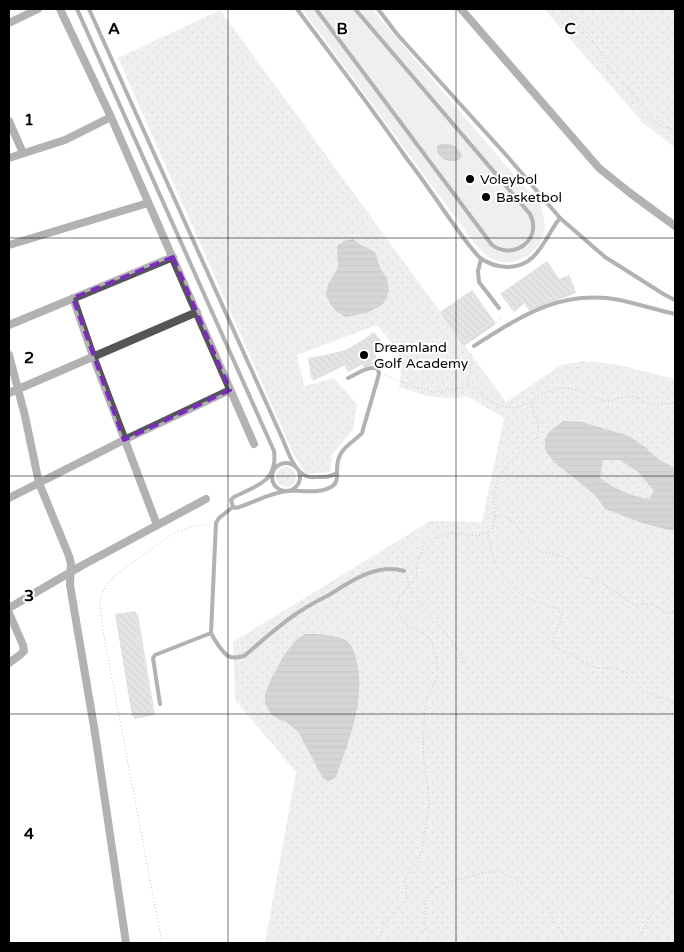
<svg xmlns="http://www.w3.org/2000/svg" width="684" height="952" viewBox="0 0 684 952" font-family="'Varela Round',sans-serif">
<defs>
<pattern id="grass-dots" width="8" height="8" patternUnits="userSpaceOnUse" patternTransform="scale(1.25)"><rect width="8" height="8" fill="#dcdcdc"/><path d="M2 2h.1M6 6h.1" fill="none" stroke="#bbb" stroke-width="1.8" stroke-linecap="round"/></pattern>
<pattern id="water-rules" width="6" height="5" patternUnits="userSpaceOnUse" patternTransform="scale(1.25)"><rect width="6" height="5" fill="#a3a3a3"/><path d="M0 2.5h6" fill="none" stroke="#8b8b8b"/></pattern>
<pattern id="building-back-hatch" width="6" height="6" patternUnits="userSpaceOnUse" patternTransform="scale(1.25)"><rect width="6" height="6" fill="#c4c4c4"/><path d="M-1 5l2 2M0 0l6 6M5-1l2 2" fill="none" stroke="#a7a7a7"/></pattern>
<filter id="shadow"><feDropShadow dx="2" dy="3" stdDeviation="0" flood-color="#0004"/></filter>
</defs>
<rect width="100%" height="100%" fill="#fff"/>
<path fill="url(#grass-dots)" d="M544 9H675V148L643 123Z
M220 10 506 402 561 365 583 361 615 364 675 379V943H265L296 772 235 700 233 642 430 521 482 522 504 418 468 397 450 398 427 396 399 387 401 375 398 351 377 325 297 355 304 386 334 378 357 404 353 430 332 454 330 472 306 474 294 455 118 58Z
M276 477a10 10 0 1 1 20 0a10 10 0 1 1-20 0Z"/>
<path fill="#dcdcdc" d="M302 9H372L540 205C543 214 546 222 544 232 539 254 514 269 493 259 486 256 480 249 475 244Z"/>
<path fill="url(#water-rules)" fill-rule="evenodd" d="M440 144C450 143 460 146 462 157 453 165 441 161 437 151V147Z
M353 239C361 247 366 246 375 252L381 270 387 278 389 290 386 299 382 305 367 313 345 317 336 311 330 304 326 295 328 284 338 268 337 246 344 241Z
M563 421 582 422 629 436 645 447 658 459 675 468V530H669L642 523 605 509 595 495 554 462 545 450V439L550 431ZM603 460H620L638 472 654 491 649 499C632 496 614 489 600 478Z
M305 634C317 634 337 634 347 641 352 645 354 652 356 658 367 697 349 741 336 777L328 782 322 777 299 733 285 721 279 720 271 714 265 703V695L270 681 284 655 296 640Z"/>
<path fill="url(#building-back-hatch)" filter="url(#shadow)" d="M547 261 559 279 569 275 574 290 527 308 523 300 512 309 500 294Z
M472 290 494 321 462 343 440 312Z
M374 332 383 343 372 348 375 355 370 357 372 361 362 365 361 361 346 369 343 362 311 378 308 358 326 355 345 350 358 343Z
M136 611 153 712 132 716 115 614Z"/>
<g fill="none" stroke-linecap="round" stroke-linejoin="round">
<path stroke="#777" stroke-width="1" stroke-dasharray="1 2.5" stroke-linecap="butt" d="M565 9 590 36 610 68 634 95 653 119 660 125 675 130
M474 338 499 320 501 315
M385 375C398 380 416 388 430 391 437 392 464 390 467 384 471 376 472 361 471 352
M467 384C479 393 491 405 506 407 521 410 529 401 541 395 546 392 553 390 559 389 576 385 587 396 602 400 615 403 622 395 632 396 638 397 643 402 649 404 658 406 666 403 675 403
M495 516 503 515 515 523 526 540 533 546 542 552 566 557 574 565 581 576 601 582 634 605 653 604 667 613 675 612
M488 532 492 555 499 571 516 591 529 599 558 609 562 615 553 641 556 648 569 653 595 668 616 669 628 673 638 685 644 691 675 703
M407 578 412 594 450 638 471 671
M640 935 652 913 675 888
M162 943 103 631 100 600 105 587 113 577 173 533 194 526 208 524
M378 943 382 929 388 920 401 906 407 897 405 882 406 875 418 861 422 849 429 805V796L423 754 425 703 436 680 438 673 435 651 430 638 420 632 409 627 401 618 396 607 400 596 417 575 416 566 425 543C433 540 442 534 450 534 462 533 477 539 488 532 500 525 492 499 495 488 503 461 522 455 538 436V425L531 402
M414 943 425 928V898L435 888 448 882 497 870 517 880 546 907 569 943"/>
<path stroke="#555" stroke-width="4" d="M77 9 274 451C278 482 257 485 234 497L231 500 233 507 236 508C254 503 270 492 289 491 302 490 319 494 331 487 337 484 337 479 337 473 331 477 325 477 318 477 314 477 310 478 306 476 294 471 288 452 283 440L89 9
M297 9C334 59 372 108 407 159 421 177 434 196 447 215 457 229 467 244 479 257 486 263 498 267 507 267 538 267 544 238 560 218
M316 9 492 245C514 261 543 239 530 214L355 9
M378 9 397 34 507 156 560 218 605 257 665 295 675 300
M481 259 478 271 479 282 499 308
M474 346C521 316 561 289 620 300 638 304 657 310 675 314
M272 477a14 14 0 1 1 28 0a14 14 0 1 1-28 0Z
M337 473C337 469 337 465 338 461 340 448 354 442 362 433L379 374 378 369C369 365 357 374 348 378
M233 507 219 518 216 523 211 633C214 639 222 652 228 656 234 659 239 657 244 656 262 641 279 625 299 612 308 606 319 600 329 595 351 581 377 563 404 571
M160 704 153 658 155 655 211 633"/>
<path stroke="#555" stroke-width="8" d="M60 9 111 117 254 444
M461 9 599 168 630 193 675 226
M9 23 38 9
M9 121 23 153
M9 158 65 140 111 117
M9 245 148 203
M73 298 93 356 157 525
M9 325 173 257
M9 355 25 416 39 483 69 556 71 564 70 585 95 733 126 943
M9 393 197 312
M9 498 124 440 230 390
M9 608 81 566 206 499
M9 613 23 645 24 651 20 655 9 663"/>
</g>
<path d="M0 0H684V952H0ZM173 257 230 390 124 440 73 298Z" fill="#fff" fill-opacity=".55" fill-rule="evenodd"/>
<path fill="none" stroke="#7b2cbf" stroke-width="4" stroke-dasharray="10 6" stroke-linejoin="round" d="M173 257 230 390 124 440 73 298Z"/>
<path fill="none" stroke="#000" stroke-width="1" stroke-opacity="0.55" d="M228 9V943M456 9V943M9 238H675M9 476H675M9 714H675"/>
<g fill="#000" stroke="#fff" stroke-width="2">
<circle cx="470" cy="179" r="5"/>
<circle cx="486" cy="197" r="5"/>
<circle cx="364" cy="355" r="5"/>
</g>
<g text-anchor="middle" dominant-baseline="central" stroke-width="4" stroke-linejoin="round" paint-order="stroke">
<g font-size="14" fill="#000" stroke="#fff" text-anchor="start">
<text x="480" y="179">Voleybol</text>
<text x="496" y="197">Basketbol</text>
<text x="374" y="347">Dreamland<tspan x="374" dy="16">Golf Academy</tspan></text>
</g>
</g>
<g font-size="16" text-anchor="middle" font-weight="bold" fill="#000" stroke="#fff" stroke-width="4" stroke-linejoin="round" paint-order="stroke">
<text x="114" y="34">A</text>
<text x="342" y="34">B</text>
<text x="570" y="34">C</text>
<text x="29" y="125">1</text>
<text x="29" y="363">2</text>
<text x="29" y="601">3</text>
<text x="29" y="839">4</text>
</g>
<rect width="684" height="952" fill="none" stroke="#000000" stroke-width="20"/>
</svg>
